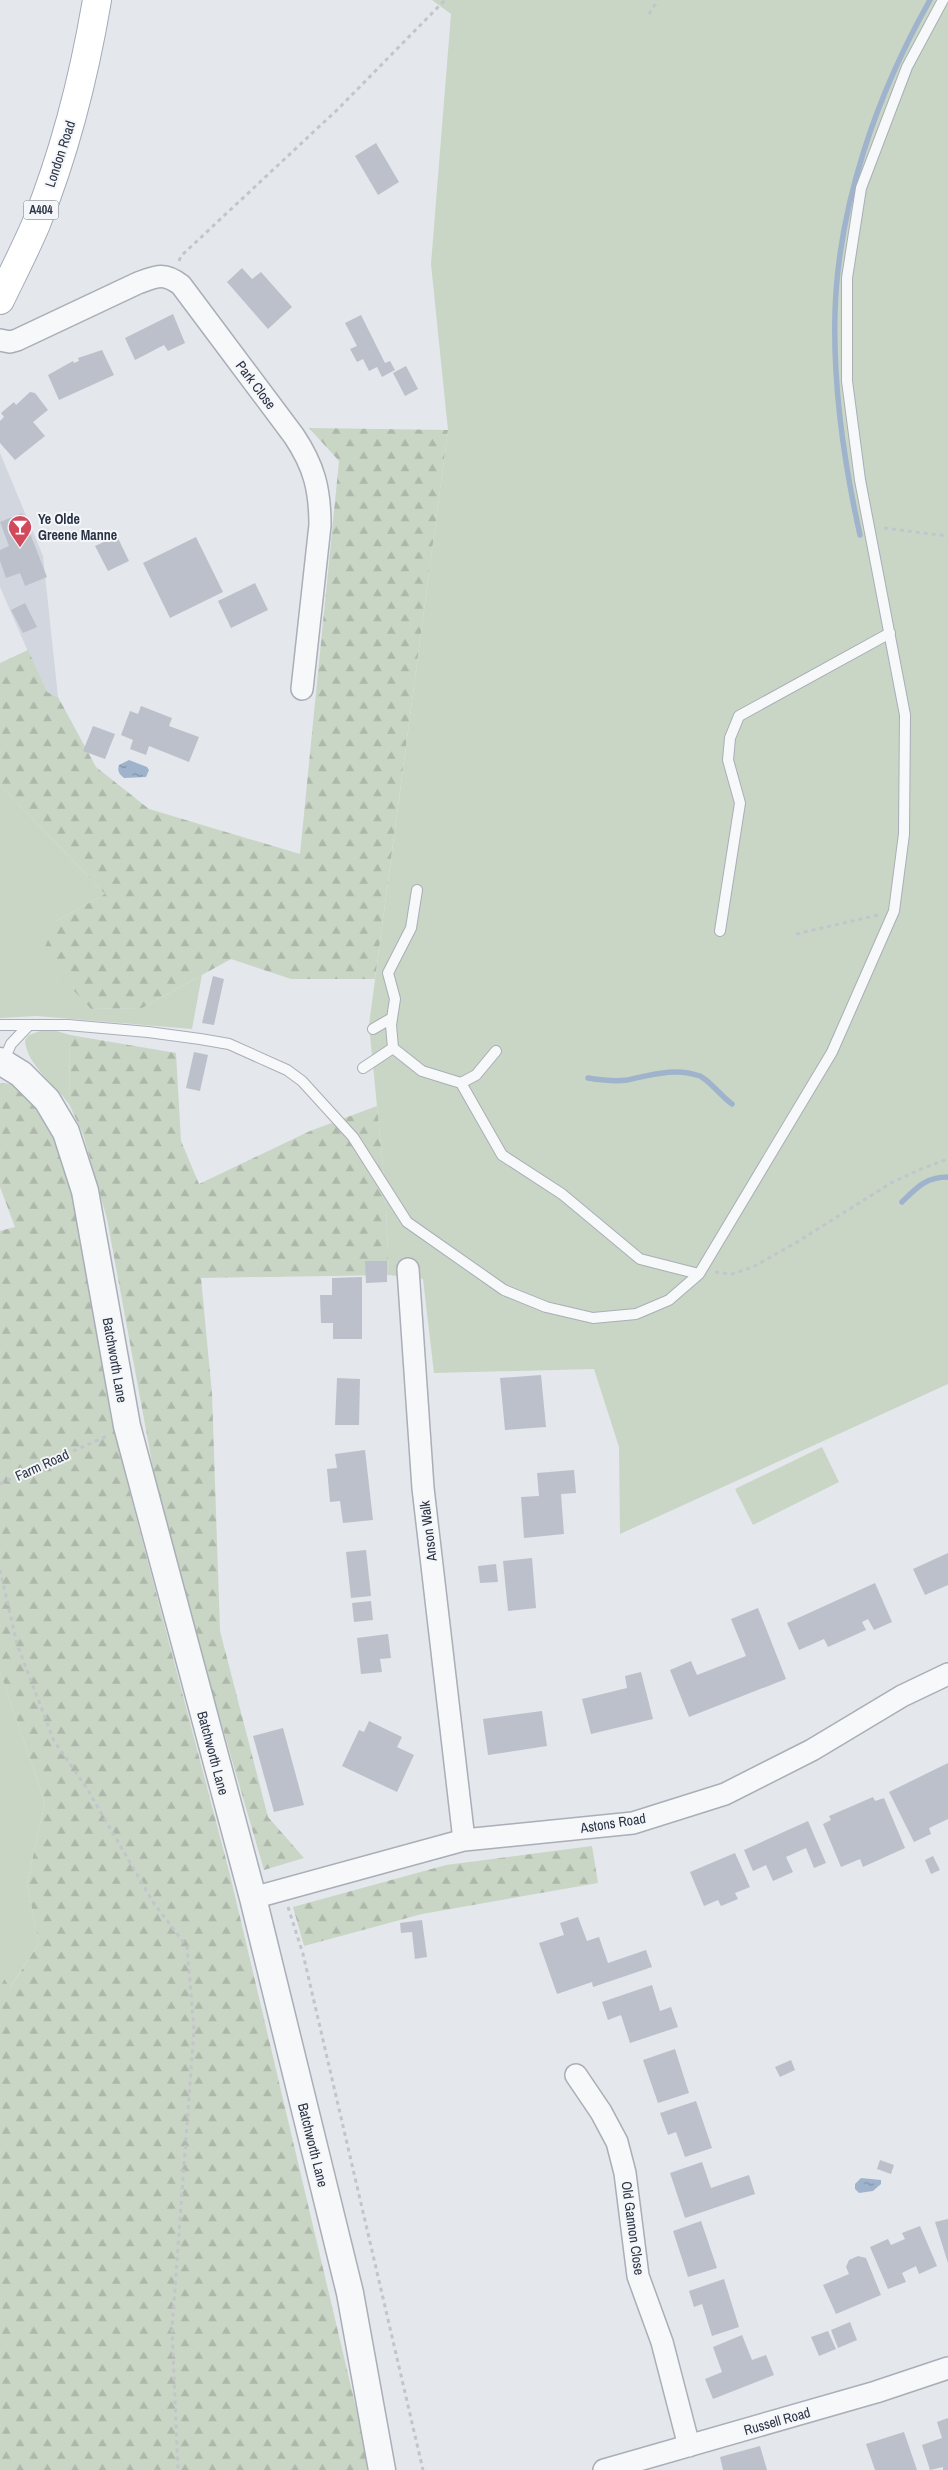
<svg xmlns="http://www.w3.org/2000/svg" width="948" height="2470" viewBox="0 0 948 2470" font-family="'Archivo Narrow',sans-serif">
<defs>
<pattern id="forest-firs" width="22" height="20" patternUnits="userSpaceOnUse" patternTransform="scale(1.25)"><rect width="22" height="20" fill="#c9d6c5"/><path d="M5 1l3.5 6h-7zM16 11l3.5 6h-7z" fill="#adb8ab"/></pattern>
<pattern id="water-ripples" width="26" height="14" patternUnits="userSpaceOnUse" patternTransform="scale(1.25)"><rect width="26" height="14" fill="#9fb4cc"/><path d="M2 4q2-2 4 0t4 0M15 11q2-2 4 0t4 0" fill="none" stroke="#8293a7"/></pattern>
</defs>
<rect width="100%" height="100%" fill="#e4e7ec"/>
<path fill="#d2d6de" d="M0 453 43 556 58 697 47 692 39 677 0 587Z"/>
<path fill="#c9d6c5" d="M432 0H948V1384L620 1534 619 1447 594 1369 434 1373 423 1279 389 1275 385 1187 369 1025 448 430 431 264 451 14Z
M0 785 105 894 56 921 91 1009 142 1008 202 975 192 1029 37 1016 0 1018Z
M53 1030 70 1035 69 1104C55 1085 26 1064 25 1040L29 1035 40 1031Z
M822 1447 839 1482 753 1525 735 1489Z
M0 1672 45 1802 27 1884 39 1943 9 1989 0 1972Z"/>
<path fill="url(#forest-firs)" d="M309 428 448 430 375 979H291L231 959 142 1008 91 1009 63 979 45 947 56 921 105 894 0 785V663L28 650 47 692 58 697 96 767 149 809 300 854 339 461Z
M70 1035 176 1053 181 1141 199 1184 310 1131 377 1106 385 1187 389 1275 201 1278 212 1394 220 1631 268 1817 304 1858 264 1870 203 1660 156 1484 107 1219 83 1134 69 1104Z
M0 1083 18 1085C44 1117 55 1136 70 1175L122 1463 230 1875 366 2450 367 2470H0V1972L10 1988 39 1943 27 1884 45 1802 0 1672V1231L15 1227 0 1187Z
M592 1846 598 1883 422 1914 304 1946 293 1907 446 1865Z"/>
<path fill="url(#water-ripples)" d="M129 760 147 767 149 770 146 777 124 778C119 774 117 771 119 765Z
M861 2178 881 2180V2184L873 2191 859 2193 855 2189V2184Z"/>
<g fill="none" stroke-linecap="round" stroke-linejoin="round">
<path stroke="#9fb4cc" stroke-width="5.5" d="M860 535C844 463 833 387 835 313 838 205 877 94 930 0
M588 1078C601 1080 614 1082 627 1080 651 1075 675 1067 700 1076 709 1080 722 1097 732 1104
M902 1202C917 1187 926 1177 948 1177"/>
</g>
<path fill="#bbc0ca" d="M376 143 399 182 378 195 355 156Z
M242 268 252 279 261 272 292 307 268 329 227 282Z
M173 314 185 343 168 351 164 345 135 360 125 338Z
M361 315 385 363 390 361 395 370 382 377 377 367 369 371 363 359 357 362 350 349 357 346 345 323Z
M102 350 114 375 59 400 48 375 73 361 74 363 79 361 78 358Z
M406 366 418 389 405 396 393 373Z
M30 392 35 393 48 410 33 422 45 436 15 460 0 443V421L4 417 1 413 14 402 16 405Z
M22 513 47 577 25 586 20 573 6 578 0 561V550L9 546 0 522Z
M117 536 129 561 108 571 95 546Z
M196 537 223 592 170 618 143 563Z
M255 583 268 610 231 628 218 601Z
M25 603 37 627 23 633 11 610Z
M141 706 172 718 169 726 199 737 189 762 149 746 146 755 130 749 133 740 121 735 130 711 138 714Z
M93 726 115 734 105 759 83 751Z
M213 976 224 979 214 1025 202 1023Z
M194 1052 208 1055 200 1091 186 1088Z
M365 1261H387V1282L366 1283Z
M362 1277V1339H333V1323H321L320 1295H332V1278Z
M541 1375 546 1427 505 1430 500 1378Z
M337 1378 360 1379 359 1425H335Z
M365 1450 373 1520 343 1523 340 1501 330 1502 327 1469 337 1468 335 1454Z
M574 1470 576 1493 561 1494 564 1534 524 1538 521 1497 539 1496 537 1473Z
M366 1550 371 1596 351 1598 346 1552Z
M948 1553V1585L925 1595 913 1569Z
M532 1558 536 1608 508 1611 503 1561Z
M496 1564 498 1582 480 1583 478 1566Z
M875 1583 892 1622 874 1630 868 1619 862 1622 866 1630 828 1647 824 1639 799 1650 787 1623Z
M371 1601 373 1620 354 1622 352 1603Z
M758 1608 786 1679 689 1717 670 1670 691 1661 697 1675 746 1656 731 1619Z
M388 1634 391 1658 380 1659 382 1672 361 1674 357 1638Z
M641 1672 653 1719 591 1734 582 1699 627 1688 625 1676Z
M542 1711 547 1746 488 1755 483 1719Z
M369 1721 402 1737 397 1747 414 1755 397 1792 342 1766 359 1730 364 1732Z
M283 1728 304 1805 274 1812 253 1736Z
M948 1763V1819L929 1828 931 1834 914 1842 889 1792Z
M873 1797 875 1801 884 1798 905 1848 863 1867 860 1859 841 1867 823 1824 831 1820 829 1816Z
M808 1821 826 1863 814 1868 806 1848 786 1857 793 1872 773 1881 766 1865 753 1871 744 1850Z
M735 1853 750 1887 735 1893 738 1899 721 1906 718 1900 704 1906 690 1872Z
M933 1856 940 1870 931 1874 925 1860Z
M578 1917 587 1941 599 1937 608 1963 646 1950 652 1967 593 1987 592 1982 557 1994 539 1943 564 1935 560 1923Z
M422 1920 427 1957 415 1959 412 1932 401 1933 400 1923Z
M652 1985 660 2011 671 2007 678 2027 630 2043 621 2015 608 2020 602 2002Z
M675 2049 689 2093 658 2103 643 2060Z
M791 2060 795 2070 780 2077 775 2067Z
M696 2101 712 2148 685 2157 676 2132 668 2135 660 2113Z
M880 2160 894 2165 891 2174 877 2169Z
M702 2162 711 2188 749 2175 755 2194 685 2218 670 2173Z
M948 2219V2263L935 2222Z
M701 2221 717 2268 688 2277 673 2231Z
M920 2226 937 2266 919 2274 916 2266 902 2273 906 2282 888 2289 870 2247 888 2239 891 2245 905 2239 902 2233Z
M858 2256 866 2258 881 2295 836 2314 823 2285 849 2274 846 2267 849 2260Z
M724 2279 739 2327 712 2336 702 2304 694 2307 689 2291Z
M850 2322 857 2340 838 2348 831 2330Z
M828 2331 836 2349 819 2356 811 2337Z
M742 2335 752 2360 766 2355 774 2375 713 2399 705 2379 722 2372 713 2347Z
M948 2418V2470H943V2467L930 2470 922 2445 942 2438 937 2422Z
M904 2432 917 2470H875L866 2444Z
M760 2446 767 2470H723L720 2457Z"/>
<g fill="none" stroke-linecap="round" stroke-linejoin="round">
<g stroke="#a9aeb7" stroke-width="12">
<path id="service" d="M417 890 411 928 388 973 395 999 391 1025 393 1048 422 1071 461 1083 502 1155 562 1194 640 1259 699 1274
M720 931 740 803 728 760 730 738 739 716 890 633
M0 1025H68L148 1032 200 1039 229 1044 287 1070 302 1081 353 1137 407 1222 504 1290 546 1307 593 1318 636 1314 669 1300 699 1274 832 1052 894 911 904 834 905 715 860 480 847 381V278L861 188 907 67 943 0
M373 1029 392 1018
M3 1062 11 1044 29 1025
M363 1068 393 1048
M461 1083 476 1075 496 1051"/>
</g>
<g stroke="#a9aeb7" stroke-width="24">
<path id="minor" d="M0 340 10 342 17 340 138 283C157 276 164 272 181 285L294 436C314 466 320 489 320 525L302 689
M408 1269 423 1488 464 1840
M253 1898 464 1840 633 1823 725 1794 812 1750 902 1696 948 1674
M576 2075 601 2112 617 2142 625 2173 638 2276 662 2342 689 2446
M604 2470 876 2392 948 2368"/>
</g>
<g stroke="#a9aeb7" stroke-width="29">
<path id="tertiary" d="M0 1061 21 1074 47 1100 66 1132 85 1191 127 1426 253 1898 350 2293 382 2470"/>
</g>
<g stroke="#a3abb8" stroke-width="30">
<path id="primary" d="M0 300C12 275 25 250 36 224 65 152 84 77 97 0"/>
</g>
<path stroke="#c2c5cb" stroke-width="3" stroke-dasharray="4 4" stroke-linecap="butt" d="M649 14 658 0
M179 261 181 256 338 109 445 0
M884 528 948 536
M796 934 878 915
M715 1272 732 1274 753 1267 797 1242 891 1183 921 1169 948 1159
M0 1484 107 1436
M0 1570 17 1644 54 1741 86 1787 153 1902 187 1947 194 2029 172 2329 178 2470
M288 1907 303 1954 423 2470"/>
<use href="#service" stroke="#f7f8fa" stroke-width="10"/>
<use href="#minor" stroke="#f7f8fa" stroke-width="21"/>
<use href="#tertiary" stroke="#f7f8fa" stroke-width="26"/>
<use href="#primary" stroke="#fff" stroke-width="28"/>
</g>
<defs>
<g id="bar-pin" transform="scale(1.25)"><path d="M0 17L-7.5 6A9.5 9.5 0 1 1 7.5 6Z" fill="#d1495b" stroke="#f4f6f9"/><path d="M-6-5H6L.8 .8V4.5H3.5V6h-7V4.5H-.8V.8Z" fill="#fff"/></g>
</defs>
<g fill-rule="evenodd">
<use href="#bar-pin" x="20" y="527"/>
</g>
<g text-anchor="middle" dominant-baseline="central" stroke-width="4" stroke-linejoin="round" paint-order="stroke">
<rect fill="#f4f6f9" stroke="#676e7b" stroke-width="1" x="23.5" y="200.5" width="35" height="19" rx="4"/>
<g font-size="12" font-weight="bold" fill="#2b3445">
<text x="41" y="210">A404</text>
</g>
<g font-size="14" fill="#2b3445" stroke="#f4f6f9">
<text transform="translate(60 154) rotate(-72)">London Road</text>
<text transform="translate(256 385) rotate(53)">Park Close</text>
<text transform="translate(115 1360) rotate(80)">Batchworth Lane</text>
<text transform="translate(42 1465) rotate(-24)">Farm Road</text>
<text transform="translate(428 1531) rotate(-97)">Anson Walk</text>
<text transform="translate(213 1753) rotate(75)">Batchworth Lane</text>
<text transform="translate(613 1823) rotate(-9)">Astons Road</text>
<text transform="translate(313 2145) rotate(76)">Batchworth Lane</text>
<text transform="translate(633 2228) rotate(82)">Old Gannon Close</text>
<text transform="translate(777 2421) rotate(-16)">Russell Road</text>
</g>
<g font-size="14" font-weight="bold" fill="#2b3445" stroke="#f4f6f9" text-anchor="start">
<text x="38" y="519">Ye Olde<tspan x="38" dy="16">Greene Manne</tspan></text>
</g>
</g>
</svg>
